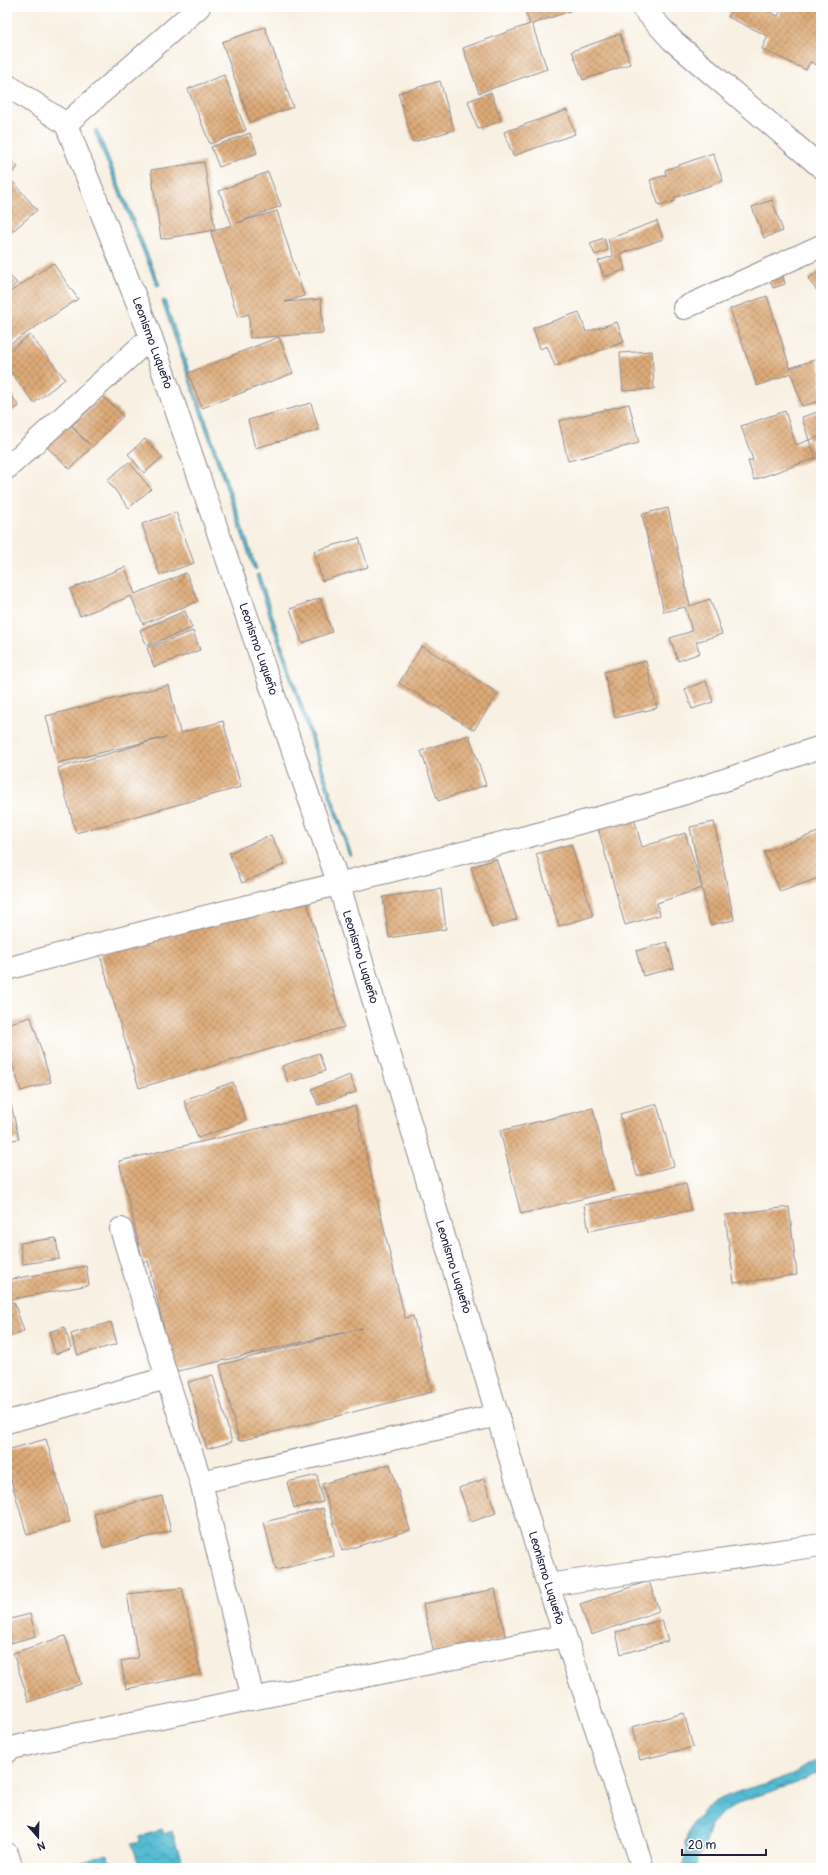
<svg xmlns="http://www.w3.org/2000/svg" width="828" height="1875" viewBox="0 0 828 1875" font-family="Pangolin,sans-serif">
<defs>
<pattern id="water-waves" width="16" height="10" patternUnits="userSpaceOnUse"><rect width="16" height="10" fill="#55bcd2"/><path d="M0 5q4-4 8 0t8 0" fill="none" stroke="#4698ac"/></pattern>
<pattern id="building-cross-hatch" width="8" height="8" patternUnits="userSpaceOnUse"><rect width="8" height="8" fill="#da7"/><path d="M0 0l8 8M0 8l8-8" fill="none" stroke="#b38a63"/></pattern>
</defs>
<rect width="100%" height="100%" fill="#fff"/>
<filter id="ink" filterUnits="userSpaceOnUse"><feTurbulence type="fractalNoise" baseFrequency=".025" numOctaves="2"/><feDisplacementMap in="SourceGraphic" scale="8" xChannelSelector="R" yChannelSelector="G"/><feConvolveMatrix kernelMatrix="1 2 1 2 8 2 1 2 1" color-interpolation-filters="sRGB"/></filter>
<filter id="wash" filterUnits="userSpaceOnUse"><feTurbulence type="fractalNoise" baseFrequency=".012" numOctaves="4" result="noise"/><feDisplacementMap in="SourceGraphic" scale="16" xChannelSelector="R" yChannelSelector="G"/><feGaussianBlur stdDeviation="0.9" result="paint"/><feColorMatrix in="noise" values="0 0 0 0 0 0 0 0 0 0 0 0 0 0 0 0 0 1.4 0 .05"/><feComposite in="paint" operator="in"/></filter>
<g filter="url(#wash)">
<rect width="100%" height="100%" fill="#f8f0e2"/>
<path fill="url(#water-waves)" stroke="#3c6f86" d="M97 129 160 285 157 286 94 131Z
M165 300 257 569 254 570 162 301Z
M259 574 352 856H349L256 575Z
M821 1758V1769L797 1783 745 1800 722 1813 710 1826 703 1850 697 1860 696 1868H683C684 1863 686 1858 686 1853 686 1850 685 1847 685 1844 695 1796 743 1791 781 1779 796 1775 807 1764 821 1758Z
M162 1829 164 1834 172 1831 184 1868H140L132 1844 140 1842 139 1837Z
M107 1854 112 1868H65Z"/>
<g id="blocks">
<path fill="url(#building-cross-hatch)" d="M524 7H569L570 11 532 24 547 69 479 93 463 48 530 24Z
M732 7H768L766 10 778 16 782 7H821V67L810 62 806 70 762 49 768 36 728 17Z
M265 27 293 107 250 122 222 42Z
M620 34 630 64 583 80 572 51Z
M224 75 246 130 210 144 188 89Z
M440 81 454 130 413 142 398 93Z
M491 92 501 121 478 129 468 101Z
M567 110 575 134 513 156 504 132Z
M250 133 257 153 219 167 211 147Z
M713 153 723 181 674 198 675 201 659 206 650 180 666 175 665 170Z
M7 157 18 167 7 179Z
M204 162 215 230 161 239 151 170Z
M268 172 281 206 237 223 277 211 304 296 285 302 321 299 323 333 250 338 249 314 238 317 211 232 232 225 219 191Z
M13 182 37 210 7 236V187Z
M772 200 783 231 764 238 752 207Z
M657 221 663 239 620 254 625 270 604 277 598 261 613 256 608 239Z
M604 238 608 250 595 255 590 243Z
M53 263 78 299 7 346V294Z
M821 269V296L808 279Z
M7 273 17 283 7 292Z
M782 273 785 284 773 288 769 277Z
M767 296 790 368 817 359 821 373V401L802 406 791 373 757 386 730 309Z
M579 312 586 332 617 322 624 342 555 366 547 346 540 349 533 328Z
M30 335 65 379 34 403 7 367V353Z
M279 337 293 373 202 408 188 373Z
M652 351 654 389 623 391 620 353Z
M7 390 19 406 7 415Z
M103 396 123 416 70 469 46 446 68 424 90 445 72 426Z
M311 403 319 430 255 448 248 420Z
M629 404 639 443 568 461 559 421Z
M785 411 796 445 809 440 816 458 754 480 748 461 753 460 741 426Z
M821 411V436L809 440 802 417Z
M145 439 162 458 144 473 128 454Z
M129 462 151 489 129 508 107 480Z
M668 508 690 606 710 599 722 634 696 642 700 653 678 661 670 638 692 631 685 607 664 612 642 514Z
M176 512 194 563 160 575 142 524Z
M359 538 368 567 322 581 314 551Z
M125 567 135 594 186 573 198 601 143 624 131 596 80 616 70 589Z
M320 598 332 632 302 643 290 609Z
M185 611 192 628 147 646 140 630Z
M193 631 200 650 154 667 147 648Z
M422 646 498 693 474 730 399 683Z
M646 661 657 708 615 718 604 672Z
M706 681 713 702 692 709 685 689Z
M169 685 180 733 223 721 241 787 76 833 58 768 166 737 58 763 46 716Z
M469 735 486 785 438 801 421 751Z
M634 818 642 847 685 833 702 887 690 827 714 822 734 920 710 925 702 888 657 903 660 915 625 925 598 828Z
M818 832 821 840V877L780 892 764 852Z
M271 835 285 864 242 883 229 853Z
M571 844 593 916 559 926 536 854Z
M496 859 517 919 492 928 471 867Z
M441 889 446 929 389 938 383 897Z
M305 895 344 1027 139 1088 100 955Z
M667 942 674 968 643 976 636 951Z
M31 1017 51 1082 21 1091 7 1047V1024Z
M319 1053 325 1071 288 1083 282 1066Z
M350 1075 356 1092 318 1105 312 1089Z
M233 1082 246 1121 198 1138 184 1100Z
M7 1087 19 1139 7 1141Z
M657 1104 674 1166 637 1176 620 1114Z
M355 1106 405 1318 413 1316 432 1392 239 1441 220 1365 362 1328 174 1372 148 1261 143 1262 119 1161Z
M593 1108 613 1191 521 1214 500 1131Z
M686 1183 691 1210 589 1231 584 1205Z
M789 1207 797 1275 734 1283 725 1215Z
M56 1238 59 1259 23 1264 20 1243Z
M86 1266 89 1285 7 1300V1280Z
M14 1302 24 1331 7 1337V1303Z
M111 1322 117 1344 78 1355 71 1334Z
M65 1327 71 1349 55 1354 49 1332Z
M213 1375 232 1442 207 1449 188 1382Z
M46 1439 70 1522 27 1535 7 1466V1450Z
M390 1464 410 1530 342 1551 322 1484Z
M317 1475 323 1502 294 1508 287 1482Z
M484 1479 496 1513 471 1522 459 1488Z
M162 1496 171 1531 103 1548 94 1513Z
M323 1508 334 1556 276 1570 264 1522Z
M649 1581 659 1611 591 1635 580 1604Z
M182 1588 201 1674 126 1689 121 1661 138 1658 127 1594Z
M495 1589 506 1639 434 1653 423 1604Z
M30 1614 36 1636 7 1644V1620Z
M662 1620 668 1641 621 1654 616 1632Z
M65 1636 81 1684 29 1702 13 1653Z
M684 1713 693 1747 640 1760 632 1727Z"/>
</g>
</g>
<g filter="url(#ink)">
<use href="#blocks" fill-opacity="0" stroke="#8d898e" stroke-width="1"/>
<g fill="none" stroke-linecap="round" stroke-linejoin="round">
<g stroke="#8d898e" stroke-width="24">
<path id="minor" d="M642 7 672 40 821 167
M66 124 199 7
M684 308 821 246
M7 468 151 337
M7 969C222 908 441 863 656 802 711 786 766 765 821 747
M121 1229 167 1378 201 1482 253 1699
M7 1422 167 1378
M201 1482 498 1415
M548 1585 821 1545
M7 1752 12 1748 33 1743 564 1636
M7 1854 12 1868"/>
</g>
<g stroke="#8d898e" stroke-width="24">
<path id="tertiary" d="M7 85 66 124 151 337 339 885 548 1585 643 1868"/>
</g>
<use href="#minor" stroke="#fff" stroke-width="22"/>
<use href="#tertiary" stroke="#fff" stroke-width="22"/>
</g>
</g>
<g text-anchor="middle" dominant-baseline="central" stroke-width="3" stroke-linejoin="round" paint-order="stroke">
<g font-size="12" fill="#22223b" stroke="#fff">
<text transform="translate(152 343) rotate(70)">Leonismo Luqueño</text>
<text transform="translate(258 649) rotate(71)">Leonismo Luqueño</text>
<text transform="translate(360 957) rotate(73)">Leonismo Luqueño</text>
<text transform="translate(453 1267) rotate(73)">Leonismo Luqueño</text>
<text transform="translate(546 1578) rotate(73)">Leonismo Luqueño</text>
</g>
</g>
<rect width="828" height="1875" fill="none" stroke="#fff" stroke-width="24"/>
<g transform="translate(38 1837) rotate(160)" stroke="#ffffff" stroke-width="3" paint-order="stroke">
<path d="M0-3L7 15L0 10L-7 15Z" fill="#22223b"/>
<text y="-6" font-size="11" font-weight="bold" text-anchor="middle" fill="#22223b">N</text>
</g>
<path d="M682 1849v6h84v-6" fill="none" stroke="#22223b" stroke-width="2"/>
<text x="688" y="1849" font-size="12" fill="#22223b" stroke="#ffffff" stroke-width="3" paint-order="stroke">20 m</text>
</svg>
